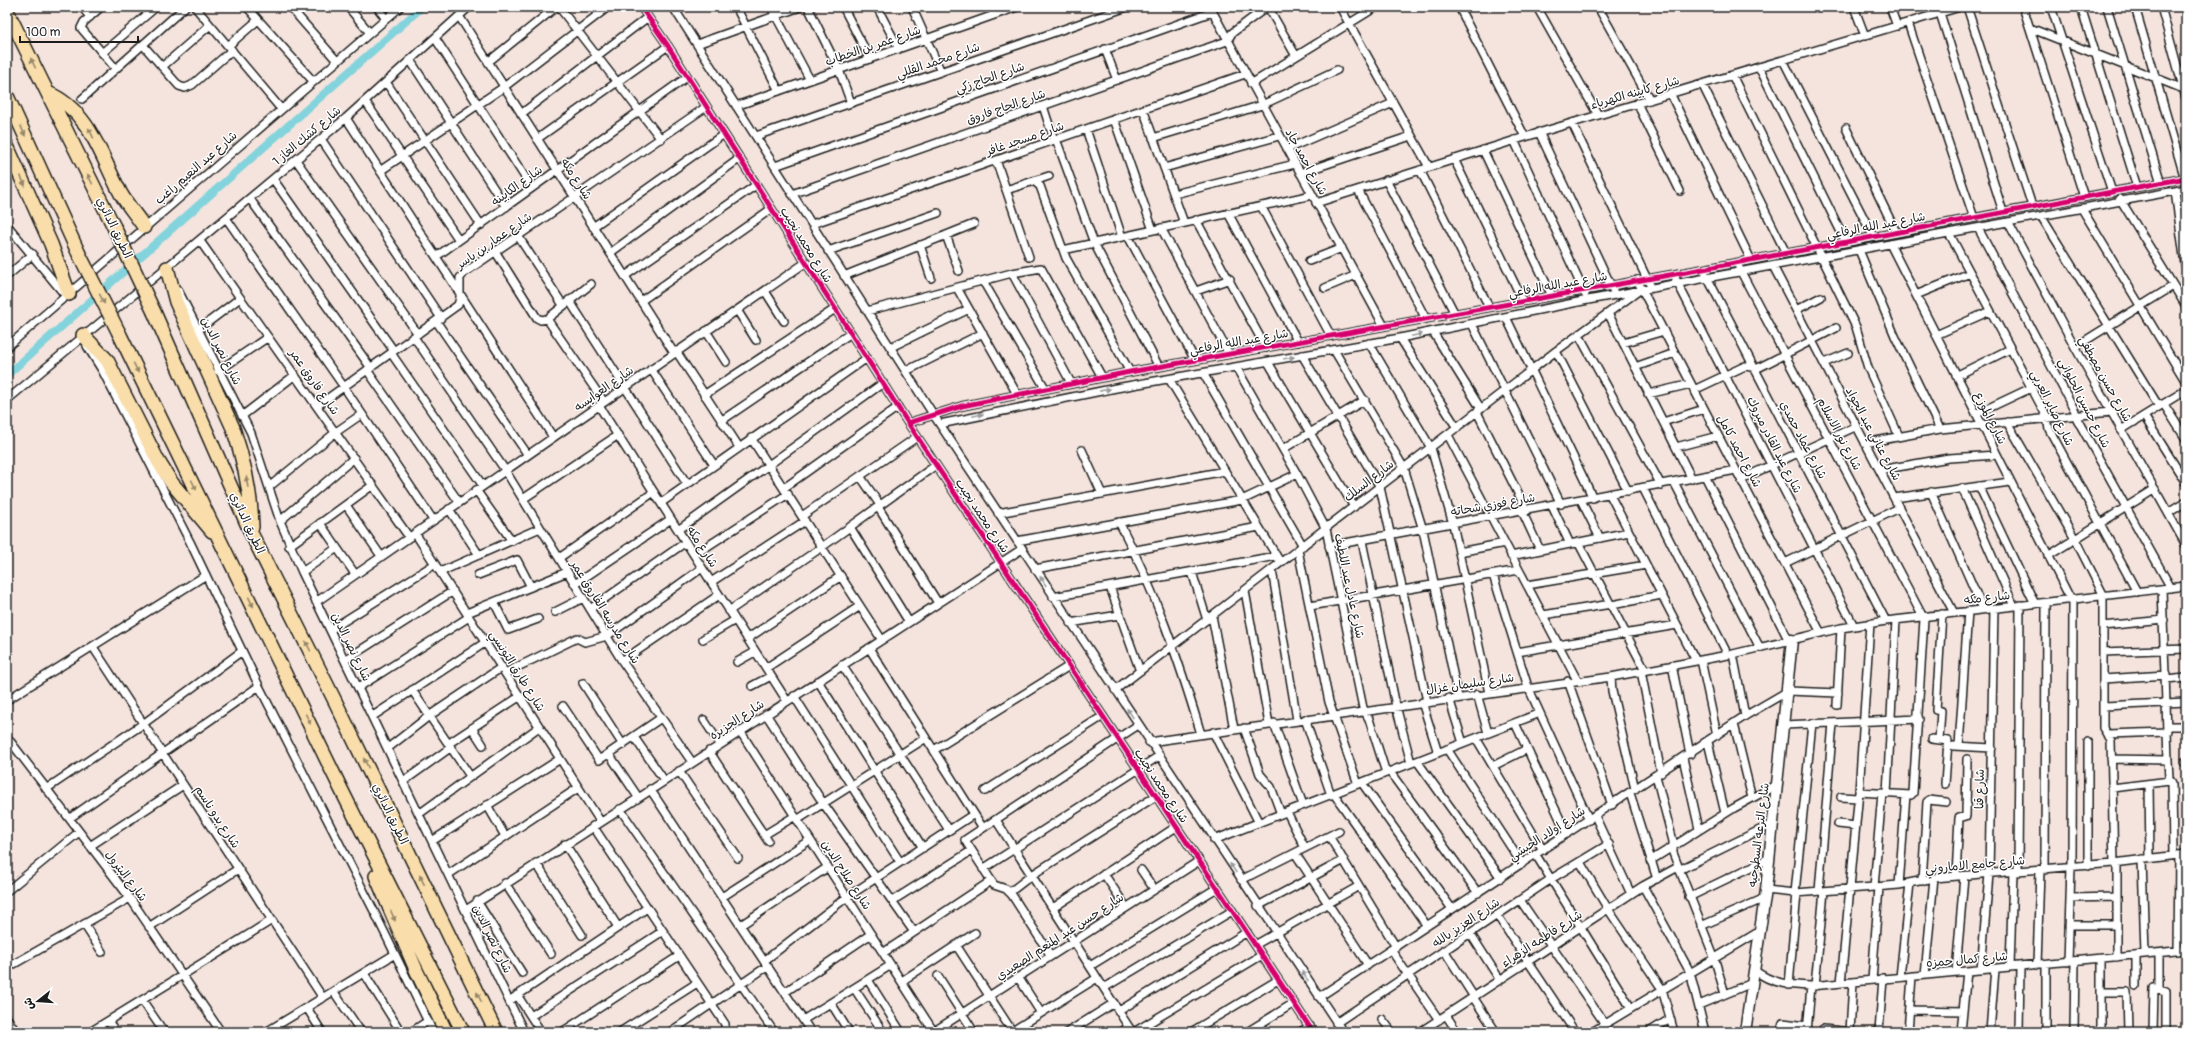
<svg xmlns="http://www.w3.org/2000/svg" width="2193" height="1039" viewBox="0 0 2193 1039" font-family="Pangolin,'Playpen Sans Arabic',sans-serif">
<rect width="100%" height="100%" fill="#f4e4dd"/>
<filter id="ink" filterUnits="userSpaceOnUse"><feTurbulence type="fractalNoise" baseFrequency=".025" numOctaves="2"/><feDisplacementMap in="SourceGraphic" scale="8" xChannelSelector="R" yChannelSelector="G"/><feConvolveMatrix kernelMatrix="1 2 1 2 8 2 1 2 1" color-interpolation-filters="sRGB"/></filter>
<g filter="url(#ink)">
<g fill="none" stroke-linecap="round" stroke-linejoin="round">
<path stroke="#83d3dd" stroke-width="8" d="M7 375 422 7"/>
<g stroke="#1c1c1c" stroke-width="10">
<path id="street" d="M82 7 90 17
M101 7 84 22 81 28 116 69
M195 7 281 109
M247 7 313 81
M290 7 337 61
M348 7 370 33
M377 7 386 19
M559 7 661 139
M641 7 668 46 908 423 1313 1032
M673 7 933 414 1343 1032
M736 7 779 91
M771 7 810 80
M808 7 839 70 851 103
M843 7 870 59
M877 7 899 49
M912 7 941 72
M991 7 994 15
M1210 7 1384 326
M1268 7 1296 56
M1340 7 1429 167
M1459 7 1525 137
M1537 7 1598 115
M1598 7 1650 100
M1854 7 1865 36
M1890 7 1897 26
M1931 7 1934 15
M1967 7 2032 206
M2023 7 2084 197
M2051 7 2112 192
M2081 7 2137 187
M2107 7 2161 183
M2135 7 2185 179
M2161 7 2186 98
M1940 13 2003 212
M459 16 674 353
M1908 23 1974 218
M2030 28 2186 90
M435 38 532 188
M697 44 800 7
M143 45 179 86 185 88 192 85 232 50
M228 46 258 20
M1105 49 1117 80
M102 53 156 7
M410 60 506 207
M1783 60 1873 236
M488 62 556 7
M162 67 210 25
M1759 67 1846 242
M1732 75 1856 327 1868 368 1899 436
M386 82 481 225
M1251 84 1376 7
M1702 84 1786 253
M1670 93 1751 260
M82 99 185 7
M365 101 459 240
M1637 103 1680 191
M736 106 1017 7
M1043 106 1054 140
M1143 109 1184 223
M521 114 648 17
M346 118 553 437
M1114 119 1153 230
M1572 123 1649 283
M1846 128 1896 232
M1086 129 1122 237
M1539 132 1613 290
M756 136 1127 7
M1153 138 1262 105 1337 70
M321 139 441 318
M537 139 668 46
M1056 139 1094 243 1159 367
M1514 140 1585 294
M1287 149 1393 103
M1483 150 1552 296
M1454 159 1523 301
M296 160 418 334
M996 160 1029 257
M775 166 1212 12
M1164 168 1279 136
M1420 170 1489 307
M380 171 504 87 608 7
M1300 173 1411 136
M273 179 394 351
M1386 180 1455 314
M1035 182 1040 186 1066 258 1130 372
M1006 190 1049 176
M1358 190 1426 319
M2175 191 2185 264
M792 194 1227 41 1232 33 1267 7
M1174 194 1295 164
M250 199 371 368
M2120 199 2186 306
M1316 203 1525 137 1960 7
M1261 206 1331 336
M2082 209 2186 382
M1228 213 1298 342
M2041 216 2156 402 2165 406 2186 439
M226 218 344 387 433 520
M1196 220 1266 348
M2008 222 2075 347 2186 545
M812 224 1245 74
M7 225 65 295
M593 227 724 134
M1161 228 1229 354
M1978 228 2075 411 2077 419 2171 588
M1949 233 2047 417 2049 429 2137 592
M946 235 959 271
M518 236 563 305
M1128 236 1195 360
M200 241 409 537
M1890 244 2071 600
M920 245 931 278
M1063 250 1312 195
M1859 250 1895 336 1940 429
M495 251 537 318 541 320 547 319 604 402
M828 251 938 213
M610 253 739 159
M437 256 687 77
M1309 261 1342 248
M1773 266 1954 613
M1739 268 1924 619 1913 793 1911 795 1859 792
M1012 273 1071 383
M1706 275 1886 621
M7 276 33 254
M625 276 756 185
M844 276 974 224
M1637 280 1821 633
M1676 280 1854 626
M983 281 1045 388
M957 288 1017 394
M1325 288 1356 275
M178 290 251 433 280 521 302 572 524 1032
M765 291 784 321
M1196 291 1230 279
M1916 295 1970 273
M569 300 687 484
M641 301 771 209
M737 310 756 340
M1796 310 1821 297
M867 311 1012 273 1041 268 1102 377
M1608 313 1692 479
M1506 317 1593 498
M547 319 591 284
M436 321 528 455
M1472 324 1561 504
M198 330 240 298
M706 331 726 362
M1433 332 1481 409
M1579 335 1661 485
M1936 335 1990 311
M414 337 505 470 622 661 692 762
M1400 338 1457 428
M1369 343 1431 448 1453 524 1489 693
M1623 343 1664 331
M87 346 102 370 190 542 259 686 374 911 433 1032
M7 347 400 7
M891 347 969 309
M2075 347 2173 286
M1334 350 1404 468 1423 530 1458 697
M676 351 739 447
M1556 351 1628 491
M391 353 483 486
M1302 355 1380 487 1427 701
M1268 362 1354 507
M1824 363 1848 353
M1236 367 1297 474 1326 529 1363 708 1369 719 1386 773
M1635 367 1675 353
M651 369 714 465
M367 370 459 502
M218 371 268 337
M906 371 983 333
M1203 373 1303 546
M1956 376 2010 349
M1169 379 1279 560
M1694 390 1745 366 1758 368 1836 328
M1648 394 1691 384
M704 395 835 309
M7 400 346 118 469 7
M317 406 458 305 460 298V278L464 273 706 107
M599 406 787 701
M1477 412 1527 511
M1976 414 2031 388
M242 416 295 375
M2144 416 2186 483
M721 421 851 333
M1663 422 1704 409
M2007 422 2075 539 2104 596
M908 423 962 406 1130 372 1703 269 2186 178
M940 424 1116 388 1400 338 1588 300 2186 189
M2121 430 2186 390
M1448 435 1577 680
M751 438 882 640
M1865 443 1940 429 2111 412
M1676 447 1718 436
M1283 449 1365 400
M1082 450 1102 494
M1880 470 1949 458 1997 455
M860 476 880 505
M1705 476 1789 641
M1741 479 1857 426
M1674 482 1760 648
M1979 486 2035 604
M269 487 336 432 362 414
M784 488 898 407
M1643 488 1728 655
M1962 488 2014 606
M476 490 512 541
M1931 492 1983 609
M1610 495 1696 661
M1894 498 2010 482
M523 499 618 435
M1581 500 1600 538
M661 503 867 358
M346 505 381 556
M1552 506 1570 544
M878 507 938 603
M449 509 479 555
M1522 511 1540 550
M998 513 1225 471
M2168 513 2186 502
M802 516 917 437
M280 521 354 458
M1119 522C1155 590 1179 661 1201 734
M320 523 355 574
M850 527 909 622
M678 530 883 383
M415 533 600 821
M1017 541 1242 500 1297 474
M1362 541 1396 706 1411 763
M1578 542 1645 670
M289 546 373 485
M1329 546 1736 470
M1298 550 1329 702 1358 784
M1459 552 1505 543
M694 555 788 494
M1511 556 1629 532
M2048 556 2155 489
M559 558 654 492
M1785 563 1899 508
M1035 569 1259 527
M1272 570 1297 720
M302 572 337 548
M440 572 540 528
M1192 572 1207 620
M478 575 517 560 531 587
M1493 575 1528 687 1589 820
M711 582 805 521
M575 584 671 519
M1527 585 1646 565
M1110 587 1140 671
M2162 589 2168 760 2169 778 2172 783 2173 855
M1245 591 1269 724
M2103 596V728L2111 741 2114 863
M1053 597 1276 556
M316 602 805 263
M494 602 508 630 538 619
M1612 605 1661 595
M1310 606 1519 570
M590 609 686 542
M729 611 822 547 936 465
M555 612 583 598
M467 613 567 572
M1543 615 1611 604
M1212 616 1234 729
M1070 623 1119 615
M2103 626 2164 620
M330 630 435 564
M703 639 735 620
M747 639 841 576
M93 647 323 998
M869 648 983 828
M1517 652 1677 625
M2103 652 2186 649
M1733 654 1745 716
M345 660 453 591
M1701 660 1717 735
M622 661 719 595
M737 662 755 652
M842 665 949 830
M1672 665 1690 754
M766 668 860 606
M1641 671 1661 773
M505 673 577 638 585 642 607 636 702 568
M1611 677 1612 691 1635 789
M2103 679 2166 675
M2166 680 2186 678
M818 681 923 848
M1568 681 1612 805
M583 683 623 745
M752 686 771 676
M359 687 469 617
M412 690 470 776
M1115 690 1556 351 1637 292
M1477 694 1488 733
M794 696 900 862
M1449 698 1463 743
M7 700 206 575
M1422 702 1438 753
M1837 705 1841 628
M563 706 599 760 661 718
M2104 706 2186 702
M766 714 823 803 914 932
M373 716 486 642
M1305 719 1331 795
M704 720 720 744
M1274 723 1303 805
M1515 723 1567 834
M1734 724 1752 798
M1784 725 1919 719
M2167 726H2186
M472 728 483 745
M1244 728 1260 774 1271 787 1281 814
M740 731 934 1032
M1213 732 1259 823
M2107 734 2168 732
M7 737 130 898 221 1032
M634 737 664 780
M1476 738 1543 850
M1932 739 1948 741 1945 784
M1939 740 1941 711 1936 710 1942 614
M1149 742 1611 677 1733 654 1841 628 1886 621 2186 586
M1708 742 1725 813
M2088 742V866
M1954 746 1992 748
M1959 746 1968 611
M388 748 429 716 502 667
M1447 749 1522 864
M934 750 1069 666
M709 751 768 841
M609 754 638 797
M1683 758 1699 829
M2111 759 2168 760
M1417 761 1501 878
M2184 762H2186
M1493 766 1527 749
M679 771 738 858
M1390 772 1478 893
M1656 776 1673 841V853L1714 957 1725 994
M404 781 450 748 451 742 519 697
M1362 783 1452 909
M2149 784 2150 858
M2185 787H2186
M2112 788 2170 781
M46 789 143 724 242 651
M650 789 811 1032
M985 791 1103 716
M1630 793 1657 879
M1334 794 1427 926
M1887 794 1896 620
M1841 797 1858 798
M487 805 505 836
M620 809 774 1032
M1287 812 1305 848
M419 814 539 727
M1595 816 1631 894
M70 818 259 686
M797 820 926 738
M996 820 1132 1032
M1838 824 1856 826
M593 826 725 1024V1029L722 1032
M764 835 795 816
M1329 836 1396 947
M1214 840 1540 713
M432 841 560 759
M565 844 618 927
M90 846 183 785
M1295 853 1368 965
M1536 855 1631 1008
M2142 859 2145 954
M1650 861 1734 808 1778 784
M1580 862 1608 909 1662 989 1674 1032
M536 863 582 935
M2072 867 2073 600
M983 869 1159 756
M1141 870 1154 889
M1679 870 1774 823
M2045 870 2046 603
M2018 872 2020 605
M449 874 578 788
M1104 874 1126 907
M1956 876 1959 818 1966 816 1967 759
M1241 880 1339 831
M1922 881 1927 802 1929 800 1946 802
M505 883 551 954
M1899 885 1906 795
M1643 886 1690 972 1705 1032
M1874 887 1882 793
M1766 890 1795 893 1874 887 1899 885 1934 878 2114 863 2186 854
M7 891 79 832
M1819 891 1833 723
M1010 892 1032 875 1156 796
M1795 893 1812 723
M722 897 810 840
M1689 897 1770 858
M2070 898 2117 897
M1520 900 1605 1024
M477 901 522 973
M892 901 971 851
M1258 906 1344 860
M1053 908 1176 827
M466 910 1022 549
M1497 915 1575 1032
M84 924 102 952
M741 925 828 867
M2069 925H2117
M1701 926 1765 898
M149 927 238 869
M1470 933 1500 980
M956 945 1012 1031
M1255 945 1359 886
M1391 950 1439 1020
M1444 950 1474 997
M2178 951 2179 855
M883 953 991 881
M1051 956 1012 895 1006 889 994 885 965 840 1138 725
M2117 957V863
M2101 959V1032
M764 961 847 897 974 814
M2068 962 2071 867
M2037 965 2040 870
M1090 966 1217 888
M2010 967 2013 872
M7 968 130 898
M1754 970C1772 984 1790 985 1811 986L2186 950
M1981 970 1989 874 1994 608
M1956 972 1964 876
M364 973 401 1032
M1925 975 1934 878
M938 976 974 1032
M1018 977 1041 1013
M1900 977 1910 883
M868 980 901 1032
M1872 980 1879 887
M902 981 975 933
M1841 983 1859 792 1870 623
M1789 985 1797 893
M1815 986 1824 891
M2136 986V955
M854 988 883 1032
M1104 988 1232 911
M2159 989V953
M334 992 361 1032
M785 992 871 934
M2102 992H2127L2128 1032
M517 995 541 1032
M1319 997 1745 716 1788 691 1838 693
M1473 997 1496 1032
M142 1000 164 1032
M509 1001 647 908
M831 1003 849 1032
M1699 1005 1752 983
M307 1008 322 1032
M1910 1010 1963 1011
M1119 1011 1247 932
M1446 1015 1457 1032
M531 1016 663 931
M7 1018 16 1032
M1382 1019 1392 1032
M803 1020 891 965
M108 1021 116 1032
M1336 1023 1551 879 1609 844
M1823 1029 1850 1032
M90 1032 272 920
M266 1032 395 954
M411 1032 428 1021
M562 1032 679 956
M620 1032 697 983
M670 1032 768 966
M933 1032 1199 861
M1011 1032 1097 978
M1068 1032 1114 1003
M1120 1032 1129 1027
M1134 1032 1262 955
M1191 1032 1278 980
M1247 1032 1294 1003
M1300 1032 1310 1026
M1420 1032 1643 886 1678 867
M1592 1032 1760 931
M1649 1032 1670 1019
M1781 1032 1783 1023 1807 1026
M1807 1032 1811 986
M1850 1032 1853 982
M1879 1032 1883 978
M1908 1032 1912 976
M1961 1032 1967 971
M1990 1032 1995 969
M2019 1032 2020 966
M2046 1032V964
M2074 1032 2075 961
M2153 1032 2154 988 2166 991V1032"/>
</g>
<g stroke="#1c1c1c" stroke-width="13">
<path id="secondary" d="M1745 1032 1766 890 1792 640"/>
</g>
<g stroke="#1c1c1c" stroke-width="16">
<path id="highway" d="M7 11 114 227
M48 93C90 111 101 157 121 194 128 206 137 216 144 227
M7 96 78 252
M7 146 51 244 69 294
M167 268 176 302 233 428C244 460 251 493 252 527
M154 312 252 535 335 701 496 1032
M119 333 341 789 463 1032
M83 335 107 360 158 461 171 482 212 531
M376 876 417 972 446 1032"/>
</g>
<use href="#street" stroke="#fff" stroke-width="7"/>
<use href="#secondary" stroke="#fff" stroke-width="10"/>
<use href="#highway" stroke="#f9deab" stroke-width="13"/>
<g stroke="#1c1c1c" stroke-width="16" stroke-linecap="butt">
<path id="highway-bridge" d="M114 227 154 312
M78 252 119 333"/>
</g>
<use href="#highway-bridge" stroke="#f9deab" stroke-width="13"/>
<g stroke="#fff" stroke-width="8">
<path id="cycleway" d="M641 7 668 46 908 423 1313 1032
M908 423 962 406 1130 372 1703 269 2186 178"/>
</g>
<use href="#cycleway" stroke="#d6006c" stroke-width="5"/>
</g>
<defs><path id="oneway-solid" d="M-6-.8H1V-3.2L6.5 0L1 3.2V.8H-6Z"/></defs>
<g fill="#96876b">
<use href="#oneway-solid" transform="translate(33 63) rotate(-116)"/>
<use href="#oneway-solid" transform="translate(23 131) rotate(66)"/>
<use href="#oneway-solid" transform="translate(91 133) rotate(-117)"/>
<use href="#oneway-solid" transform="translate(90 179) rotate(-116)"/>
<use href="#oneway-solid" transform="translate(23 181) rotate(66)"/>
<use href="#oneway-solid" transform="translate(102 299) rotate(63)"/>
<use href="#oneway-solid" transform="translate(136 368) rotate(64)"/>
<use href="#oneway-solid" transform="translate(247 482) rotate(-99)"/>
<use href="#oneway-solid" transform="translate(194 485) rotate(64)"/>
<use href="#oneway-solid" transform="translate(251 602) rotate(64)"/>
<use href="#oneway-solid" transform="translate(308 646) rotate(-117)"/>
<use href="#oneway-solid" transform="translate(308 719) rotate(65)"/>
<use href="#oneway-solid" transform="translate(366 763) rotate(-116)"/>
<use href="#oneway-solid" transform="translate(422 880) rotate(-116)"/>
<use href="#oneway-solid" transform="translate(393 916) rotate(67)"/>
<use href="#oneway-solid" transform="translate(479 997) rotate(-116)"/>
</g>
<g fill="#999">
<use href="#oneway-solid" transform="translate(1417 335) rotate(-12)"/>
<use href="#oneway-solid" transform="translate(1289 358) rotate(-10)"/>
<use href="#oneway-solid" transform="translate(1105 390) rotate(-11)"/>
<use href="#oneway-solid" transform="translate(978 415) rotate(-12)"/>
<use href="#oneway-solid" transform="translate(1043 581) rotate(-123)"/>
<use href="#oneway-solid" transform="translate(1130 713) rotate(-124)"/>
<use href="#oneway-solid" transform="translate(1233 868) rotate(-124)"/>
<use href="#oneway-solid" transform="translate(1305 976) rotate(-124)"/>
</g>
</g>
<g text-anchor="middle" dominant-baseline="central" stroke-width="3" stroke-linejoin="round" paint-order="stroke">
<g font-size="12" fill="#1c1c1c" stroke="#fff">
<text transform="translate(873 46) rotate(-19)">شارع عمر بن الخطاب</text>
<text transform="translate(938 61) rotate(-19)">شارع محمد القللي</text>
<text transform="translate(990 78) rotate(-19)">شارع الحاج زكي</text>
<text transform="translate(1635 93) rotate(-16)">شارع كابينه الكهرباء</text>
<text transform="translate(1006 107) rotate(-19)">شارع الحاج فاروق</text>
<text transform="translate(307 136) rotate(-40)">شارع كشك الغاز 1</text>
<text transform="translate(1025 139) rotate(-19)">شارع مسجد غافر</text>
<text transform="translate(1306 162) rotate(61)">شارع احمد جاد</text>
<text transform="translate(196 168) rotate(-41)">شارع عبد النعيم راغب</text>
<text transform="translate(576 179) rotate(57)">شارع مكه</text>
<text transform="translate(517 186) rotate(-36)">شارع الكابينه</text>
<text transform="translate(1876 226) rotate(-11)">شارع عبد الله الرفاعي</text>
<text transform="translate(114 228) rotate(64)">الطريق الدائري</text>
<text transform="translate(494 241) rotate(-35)">شارع عمار بن ياسر</text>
<text transform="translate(806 245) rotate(58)">شارع محمد نجيب</text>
<text transform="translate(1558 285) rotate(-10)">شارع عبد الله الرفاعي</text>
<text transform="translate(1239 342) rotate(-10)">شارع عبد الله الرفاعي</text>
<text transform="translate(221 351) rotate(63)">شارع نصر الدين</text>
<text transform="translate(2105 379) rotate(61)">شارع حسن مصطفي</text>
<text transform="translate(314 382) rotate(55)">شارع فاروق عمر</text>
<text transform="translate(604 389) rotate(-35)">شارع العوايسه</text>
<text transform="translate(2084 403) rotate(63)">شارع حسين الحلواني</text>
<text transform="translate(2052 408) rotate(64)">شارع صابر العربي</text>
<text transform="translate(1990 418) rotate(63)">شارع الموزع</text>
<text transform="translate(1839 434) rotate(62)">شارع نور الاسلام</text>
<text transform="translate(1873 434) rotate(62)">شارع عناني عبد الجواد</text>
<text transform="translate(1803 440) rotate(62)">شارع عماد حمدي</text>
<text transform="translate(1774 445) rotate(63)">شارع عبد القادر مبروك</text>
<text transform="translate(1739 451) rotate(62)">شارع احمد كامل</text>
<text transform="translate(1369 481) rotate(-38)">شارع السلك</text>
<text transform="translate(1493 505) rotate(-10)">شارع فوزي شحاته</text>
<text transform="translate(982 516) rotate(56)">شارع محمد نجيب</text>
<text transform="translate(247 523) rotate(65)">الطريق الدائري</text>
<text transform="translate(702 547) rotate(57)">شارع مكه</text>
<text transform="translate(1349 586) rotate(78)">شارع عادل عبد اللطيف</text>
<text transform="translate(1987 598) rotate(-6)">شارع مكه</text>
<text transform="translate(605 612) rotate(58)">شارع مدرسه الفاروق عمر</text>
<text transform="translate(351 647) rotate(64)">شارع نصر الدين</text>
<text transform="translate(517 671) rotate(58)">شارع طارق التونسي</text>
<text transform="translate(1470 684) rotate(-8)">شارع سليمان غزال</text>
<text transform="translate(737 720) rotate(-33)">شارع الجزيره</text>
<text transform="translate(1161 786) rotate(56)">شارع محمد نجيب</text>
<text transform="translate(1980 789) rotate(-89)">شارع قنا</text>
<text transform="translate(390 814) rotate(64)">الطريق الدائري</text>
<text transform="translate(217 817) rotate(57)">شارع بدو ناسم</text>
<text transform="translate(1547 834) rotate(-33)">شارع اولاد الحبشي</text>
<text transform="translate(1759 835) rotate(-83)">شارع الترعه السطوحيه</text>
<text transform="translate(1975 865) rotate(-5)">شارع جامع الاماروني</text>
<text transform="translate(846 875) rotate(57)">شارع صلاح الدين</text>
<text transform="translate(126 876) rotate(53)">شارع البترول</text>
<text transform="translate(1466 923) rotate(-34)">شارع العزيز بالله</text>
<text transform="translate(1060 937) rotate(-33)">شارع حسن عبد المنعم الصعيدي</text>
<text transform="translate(492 939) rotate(64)">شارع نصر الدين</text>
<text transform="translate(1542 939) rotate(-33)">شارع فاطمه الزهراء</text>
<text transform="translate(1967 960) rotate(-5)">شارع كمال حمزه</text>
</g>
</g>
<rect width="2193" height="1039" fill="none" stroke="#fff" stroke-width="24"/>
<rect x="12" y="12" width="2169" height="1015" fill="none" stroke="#1c1c1c" stroke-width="1.5" filter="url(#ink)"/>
<g transform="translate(38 1001) rotate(253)" stroke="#ffffff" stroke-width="3" paint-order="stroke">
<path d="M0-3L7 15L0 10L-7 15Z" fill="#1c1c1c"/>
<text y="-6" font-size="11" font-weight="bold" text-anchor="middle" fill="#1c1c1c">ش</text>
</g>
<path d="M20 36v6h118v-6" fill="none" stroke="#1c1c1c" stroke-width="2"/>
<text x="26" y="36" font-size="12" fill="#1c1c1c" stroke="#ffffff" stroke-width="3" paint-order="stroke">100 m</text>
</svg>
